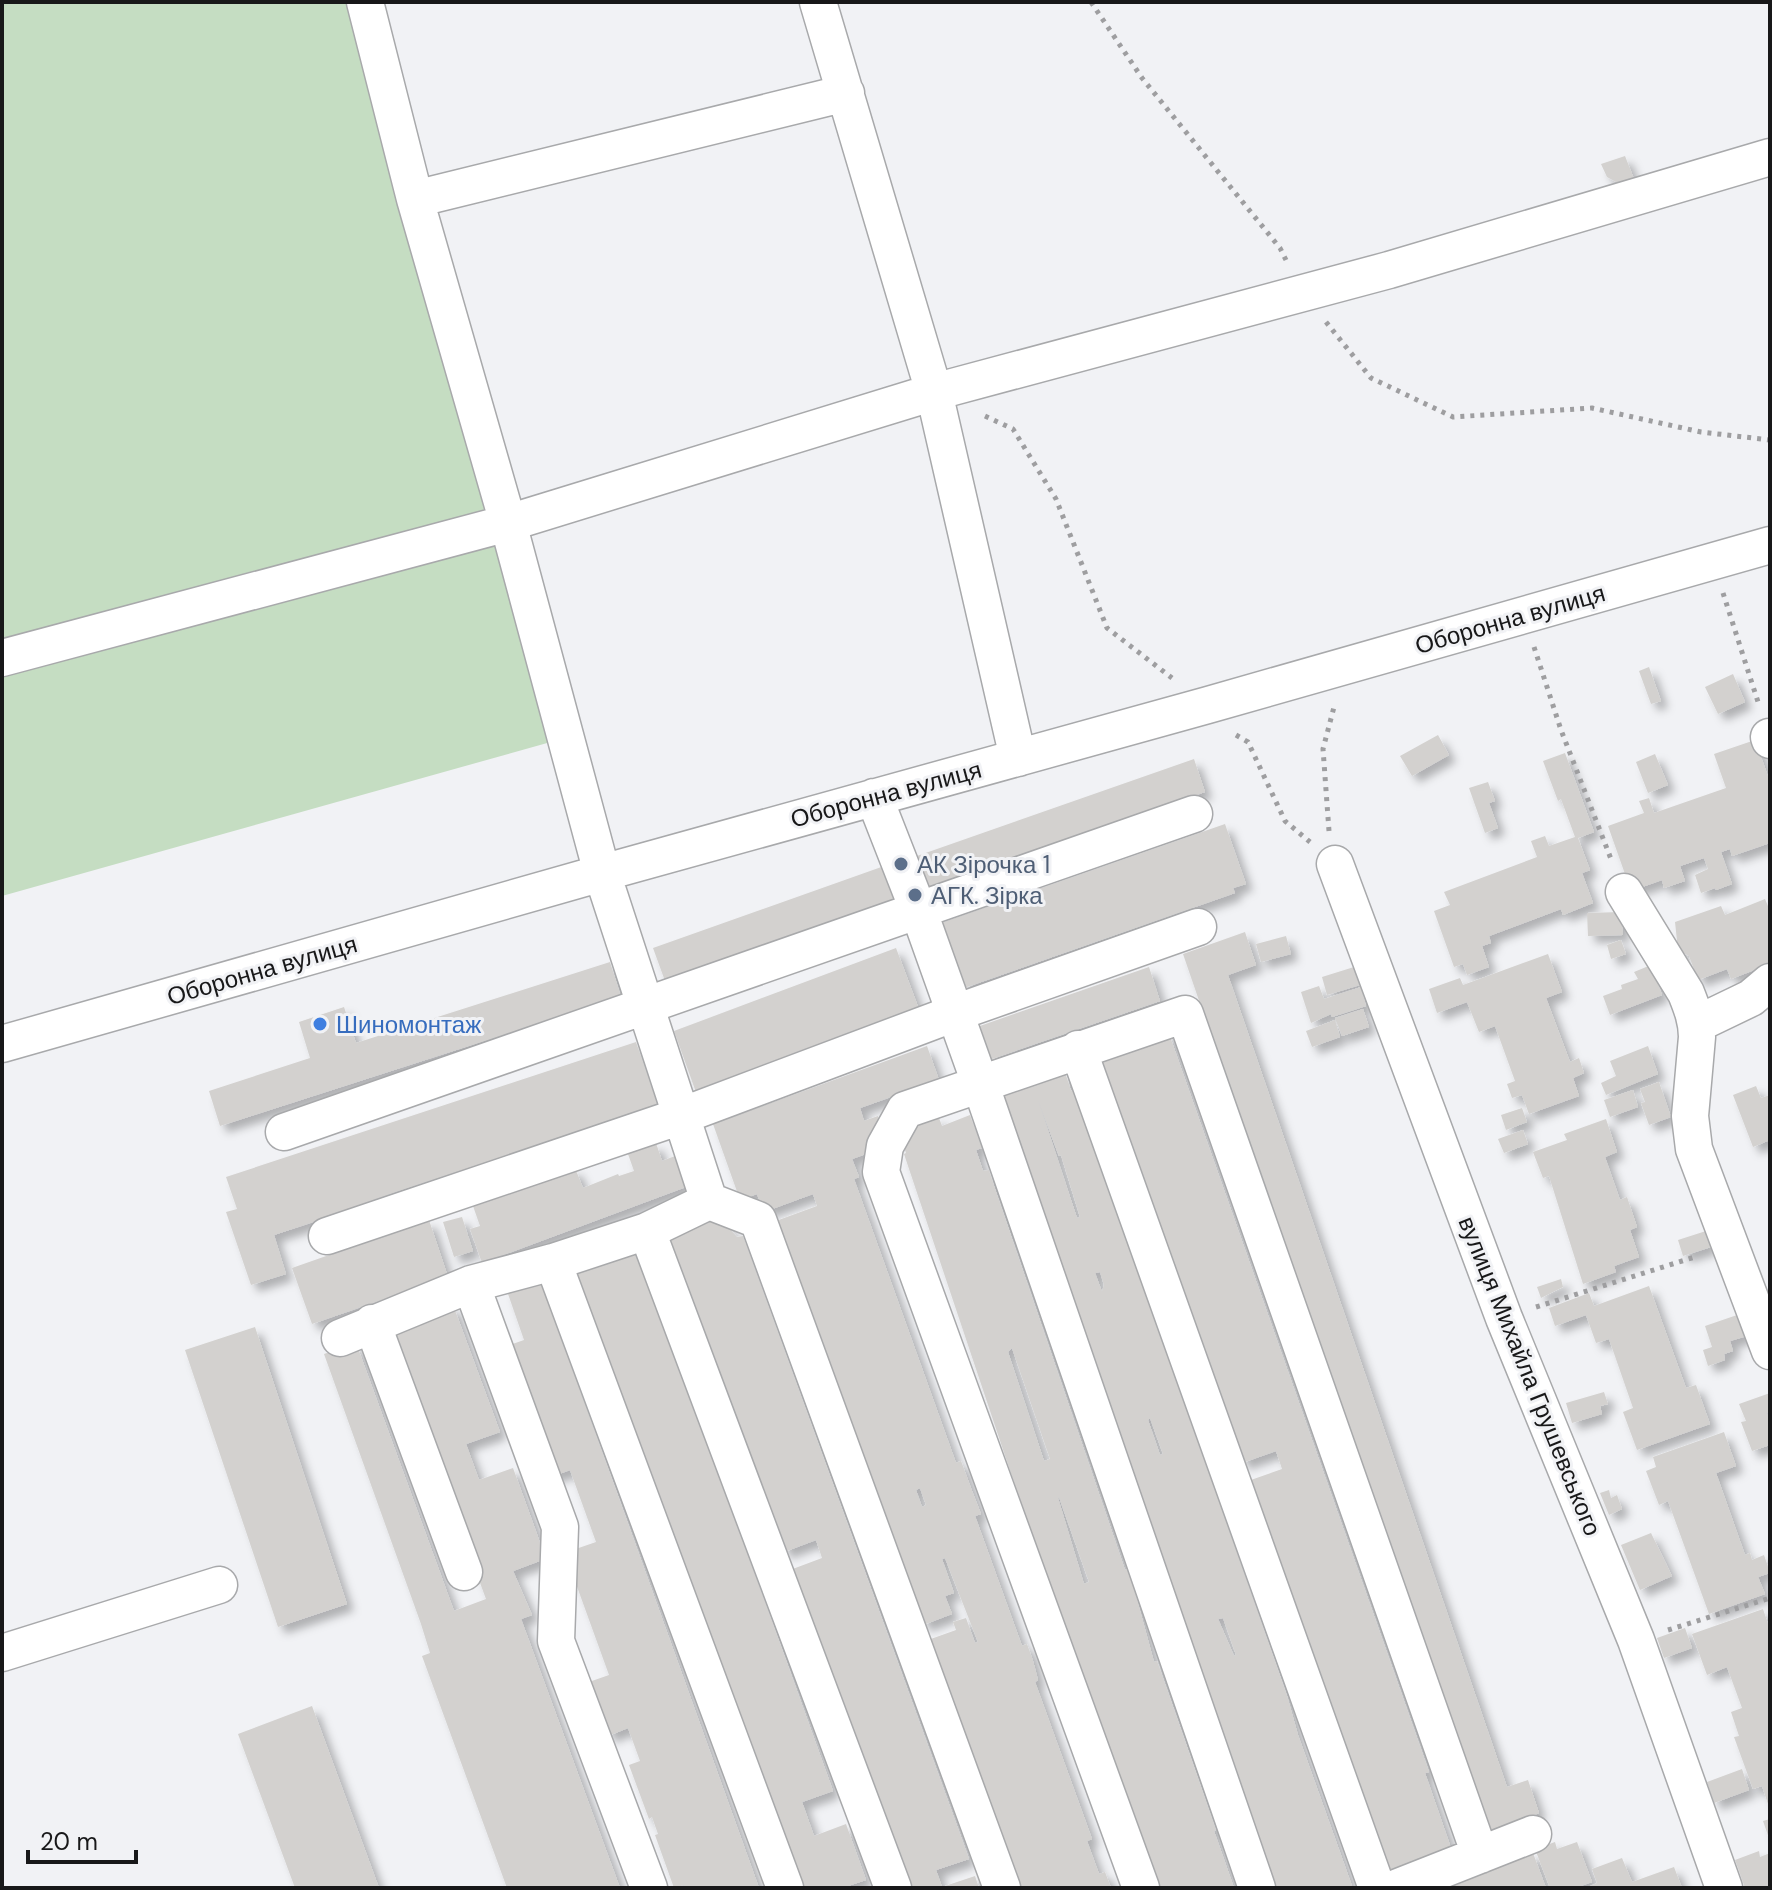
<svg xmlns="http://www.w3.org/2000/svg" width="1772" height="1890" viewBox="0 0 1772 1890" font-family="'DM Sans',sans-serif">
<defs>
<filter id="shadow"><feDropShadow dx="7" dy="7" stdDeviation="4" flood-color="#0004"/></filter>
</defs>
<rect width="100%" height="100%" fill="#f1f2f5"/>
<path fill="#c5ddc2" d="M2 2H365L565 738 2 896Z"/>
<path fill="#d3d1cf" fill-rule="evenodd" filter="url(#shadow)" d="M1625 156 1634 179 1620 184 1607 177 1601 164Z
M1649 667 1661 701 1651 704 1639 671Z
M1733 674 1745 702 1718 714 1705 687Z
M1438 735 1449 755 1412 776 1400 756Z
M1755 740 1770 782V843L1732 856 1730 849 1721 852 1732 884 1716 890 1715 888 1701 893 1695 875 1708 869 1704 858 1680 866 1685 881 1664 888 1662 880 1631 891 1608 826 1644 813 1639 801 1649 798 1654 813 1726 788 1714 754Z
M1565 753 1594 832 1578 838 1590 870 1582 873 1593 903 1563 915 1561 909 1489 936 1491 943 1482 946 1489 967 1467 975 1463 964 1454 967 1434 911 1450 905 1444 892 1537 857 1531 841 1545 836 1549 846 1575 837 1561 799 1558 801 1543 761Z
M1655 754 1668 785 1648 793 1636 762Z
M1194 759 1205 792 928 889 917 856Z
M1488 782 1495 801 1489 803 1498 828 1485 833 1469 788Z
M1225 824 1246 884 1233 888 1235 893 964 988 941 923Z
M887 865 899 899 665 981 653 948Z
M1765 899 1770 911V964L1731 979 1727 969 1698 980 1689 956 1678 950 1675 922 1721 906 1725 915Z
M1621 912 1623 935 1588 936 1587 913Z
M1245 932 1256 965 1228 975 1507 1787 1528 1780 1539 1813 1486 1835 1183 954Z
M1286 936 1291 954 1261 962 1256 944Z
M1621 940 1626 954 1611 959 1607 945Z
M896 948 920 1012 697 1095 674 1031Z
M1548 954 1562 992 1546 998 1570 1062 1579 1058 1584 1073 1573 1078 1579 1096 1529 1114 1522 1095 1512 1098 1507 1084 1515 1081 1495 1026 1479 1032 1467 1002 1437 1013 1429 989 1460 978 1463 985Z
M610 962 621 997 220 1126 209 1091 310 1058 299 1022 344 1007 356 1043Z
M1651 965 1662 995 1610 1015 1603 996 1622 989 1621 985 1638 979 1634 972Z
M1149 967 1160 1001 989 1060 977 1027Z
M1354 967 1360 985 1327 995 1322 977Z
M1319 986 1324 999 1361 987 1366 1006 1332 1017 1331 1014 1311 1023 1301 992Z
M1363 1009 1369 1027 1342 1036 1335 1018Z
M1335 1020 1340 1037 1312 1047 1306 1031Z
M1168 1031 1429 1772 1425 1773 1451 1848 1382 1872 1248 1481 1282 1469 1276 1451 1242 1463 1100 1055Z
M636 1042 658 1106 404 1189 370 1201 371 1203 274 1235 286 1274 251 1285 226 1212 237 1209 226 1177Z
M927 1046 939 1080 860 1108 864 1121 878 1116 885 1136 866 1154 852 1159 859 1177 854 1179 956 1463 961 1461 972 1491 981 1514 975 1516 1022 1646 1027 1644 1033 1661 1038 1680 1035 1682 1092 1839 1087 1841 1099 1874 1105 1872 1111 1888H1015L928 1640 956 1630 953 1622 966 1618 975 1643 978 1642 945 1558 942 1559 954 1593 945 1596 952 1614 923 1625 776 1221 817 1206 813 1194 764 1212 757 1194 740 1200 713 1124ZM920 1488 926 1505 922 1507 916 1490Z
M1648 1046 1658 1074 1606 1095 1601 1083 1616 1076 1610 1061Z
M1065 1072 1071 1091 1075 1089 1220 1497 1218 1498 1287 1696 1298 1735 1352 1886 1271 1888 997 1096ZM1038 1100 1059 1156 1061 1155 1080 1217 1077 1218ZM1100 1272 1104 1285 1102 1292 1095 1273ZM1150 1418 1163 1454 1160 1455 1148 1420ZM1223 1618 1236 1655 1234 1656 1218 1619Z
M1659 1082 1671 1117 1649 1125 1641 1103 1645 1102 1640 1089Z
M1756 1086 1761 1098 1770 1095V1140L1753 1147 1733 1095Z
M1633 1090 1638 1107 1610 1117 1604 1100Z
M1522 1108 1527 1122 1506 1130 1501 1115Z
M970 1115 982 1148 976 1150 983 1171 989 1170 995 1189 1125 1570 1128 1569 1133 1585 1154 1662 1157 1661 1216 1830 1214 1831 1234 1888H1156L1043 1569 904 1154 906 1153 899 1132 939 1118 942 1126ZM1012 1348 1050 1459 1044 1461 1008 1352ZM1059 1497 1089 1582 1084 1584 1058 1498Z
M1606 1119 1617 1152 1605 1157 1620 1200 1627 1197 1637 1227 1630 1230 1639 1257 1614 1266 1616 1272 1583 1284 1549 1176 1543 1178 1533 1152 1567 1140 1564 1134Z
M1523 1130 1528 1144 1504 1153 1498 1139Z
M656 1143 662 1161 675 1156 686 1187 482 1263 470 1229 480 1226 473 1206 575 1168 583 1188 618 1174 619 1176 634 1171 628 1154Z
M718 1216 737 1237 743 1236 969 1859 936 1870 942 1887 975 1876 979 1888H905L790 1570 822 1558 816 1540 784 1552 668 1235Z
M462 1217 473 1251 454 1257 443 1222Z
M429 1220 448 1277 312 1324 292 1268Z
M1706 1231 1711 1247 1683 1256 1678 1240Z
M638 1245 655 1300 693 1405 695 1404 739 1511 733 1513 833 1791 802 1802 814 1836 846 1824 866 1880 842 1888H794L573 1269Z
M540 1279 759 1888H685L684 1885 674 1888 655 1835 658 1834 652 1817 649 1819 629 1765 640 1761 628 1728 608 1736 589 1682 609 1675 571 1570 570 1551 596 1542 570 1470 551 1477 504 1347 524 1340 507 1291Z
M1561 1279 1563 1287 1541 1298 1537 1287Z
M1649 1286 1686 1388 1696 1385 1710 1424 1637 1450 1623 1412 1633 1408 1609 1339 1596 1343 1586 1315 1555 1326 1549 1308 1589 1293 1594 1306Z
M453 1305 500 1432 466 1444 479 1480 513 1468 538 1537 545 1559 513 1571 532 1615 521 1619 620 1888H507L422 1656 430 1653 421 1624 324 1354 356 1343 454 1611 486 1599 387 1330Z
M1740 1314 1747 1336 1730 1341 1733 1351 1724 1354 1725 1360 1708 1366 1703 1350 1712 1347 1705 1326Z
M255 1327 347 1604 278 1627 185 1350Z
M1604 1392 1608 1404 1600 1406 1602 1414 1572 1423 1566 1403Z
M1770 1393V1412L1767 1413 1770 1423V1445L1752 1451 1741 1422 1746 1421 1739 1404Z
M1724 1432 1736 1466 1716 1473 1745 1555 1750 1553 1752 1560 1764 1555 1770 1573 1758 1577 1765 1594 1709 1614 1668 1501 1659 1505 1646 1471 1656 1467 1653 1457Z
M1609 1490 1611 1498 1617 1495 1622 1509 1609 1515 1600 1493Z
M1651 1533 1672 1576 1640 1590 1621 1545Z
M1763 1609 1770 1630V1810L1762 1786 1753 1789 1734 1737 1739 1736 1731 1712 1742 1708 1727 1667 1707 1675 1692 1634Z
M1685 1628 1692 1648 1664 1658 1657 1638Z
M312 1706 379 1888H295L238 1734Z
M1742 1769 1749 1790 1714 1803 1707 1782Z
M1770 1819V1841L1763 1821Z
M1555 1842 1557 1849 1577 1842 1592 1882 1575 1888H1550L1535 1849Z
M1759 1851 1760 1857 1770 1853V1888H1745L1735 1860Z
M1533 1853 1546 1888H1437Z
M1622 1858 1632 1882 1674 1867 1682 1888H1586L1597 1883 1592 1869Z"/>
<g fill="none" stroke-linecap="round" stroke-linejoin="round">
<g stroke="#a8a9ab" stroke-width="39">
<path id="minor" d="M365 2 415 199 508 523 602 873 709 1201 758 1220 1002 1888
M818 2 934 392 1018 758
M415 199 846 93
M2 658 508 523 934 392 1389 270 1770 157
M1769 737 1770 740
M874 797 919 912 981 1086 1257 1888
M1335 864 1504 1318 1636 1640 1724 1888
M1624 892 1686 993C1692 1008 1697 1021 1697 1037L1690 1116 1694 1149 1770 1351
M1697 1024 1751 998 1770 982
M2 1044 602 873 1208 705 1770 545
M1078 1049 1377 1888
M284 1132 1194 814
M647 1231 893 1888
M327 1236 681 1116 955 1013 1198 927
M553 1262 785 1888
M471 1284 560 1527 556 1641 649 1888
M372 1323 464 1572
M340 1338 471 1284 553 1262 647 1231 709 1201
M2 1653 219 1585
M1141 1888 881 1172 885 1146 905 1110 1185 1014 1480 1855
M1396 1888 1533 1834"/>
</g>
<path stroke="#9e9ea0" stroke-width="5" stroke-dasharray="4 6" stroke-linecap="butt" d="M1091 2 1142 78 1280 248 1286 260
M1326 322 1371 378 1453 417 1592 408 1701 432 1770 440
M985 416 1013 429 1056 499 1107 628 1172 678
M1723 593 1759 705
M1534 647 1561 730 1611 859
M1236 735 1248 742 1285 821 1310 842
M1329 831 1323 749 1334 707
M1536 1307 1698 1256
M1668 1630 1770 1598"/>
<use href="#minor" stroke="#fff" stroke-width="36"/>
</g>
<g fill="#5c6f8a" stroke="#f1f2f5" stroke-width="3">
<circle cx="901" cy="864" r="8"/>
<circle cx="915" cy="895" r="8"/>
</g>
<circle fill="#3f7fe0" stroke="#f1f2f5" stroke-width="3" cx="320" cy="1024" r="8"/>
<g text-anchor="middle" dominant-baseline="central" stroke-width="6" stroke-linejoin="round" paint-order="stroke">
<g font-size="24" fill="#181819" stroke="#f1f2f5">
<text transform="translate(1510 619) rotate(-16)">Оборонна вулиця</text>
<text transform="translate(886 794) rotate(-15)">Оборонна вулиця</text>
<text transform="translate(262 970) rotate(-16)">Оборонна вулиця</text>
<text transform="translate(1530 1376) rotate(68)">вулиця Михайла Грушевського</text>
</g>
<g font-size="24" fill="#4e5e75" stroke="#f1f2f5" text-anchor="start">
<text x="917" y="864">АК Зірочка 1</text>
<text x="931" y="895">АГК. Зірка</text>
</g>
<g font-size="24" fill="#366cbe" stroke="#f1f2f5" text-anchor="start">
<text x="336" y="1024">Шиномонтаж</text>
</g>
</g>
<rect width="1772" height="1890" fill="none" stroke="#181819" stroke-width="8"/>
<path d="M28 1850v12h108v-12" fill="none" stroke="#181819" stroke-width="4"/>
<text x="40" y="1850" font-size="24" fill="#181819" stroke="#f1f2f5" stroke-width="6" paint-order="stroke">20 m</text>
</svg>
